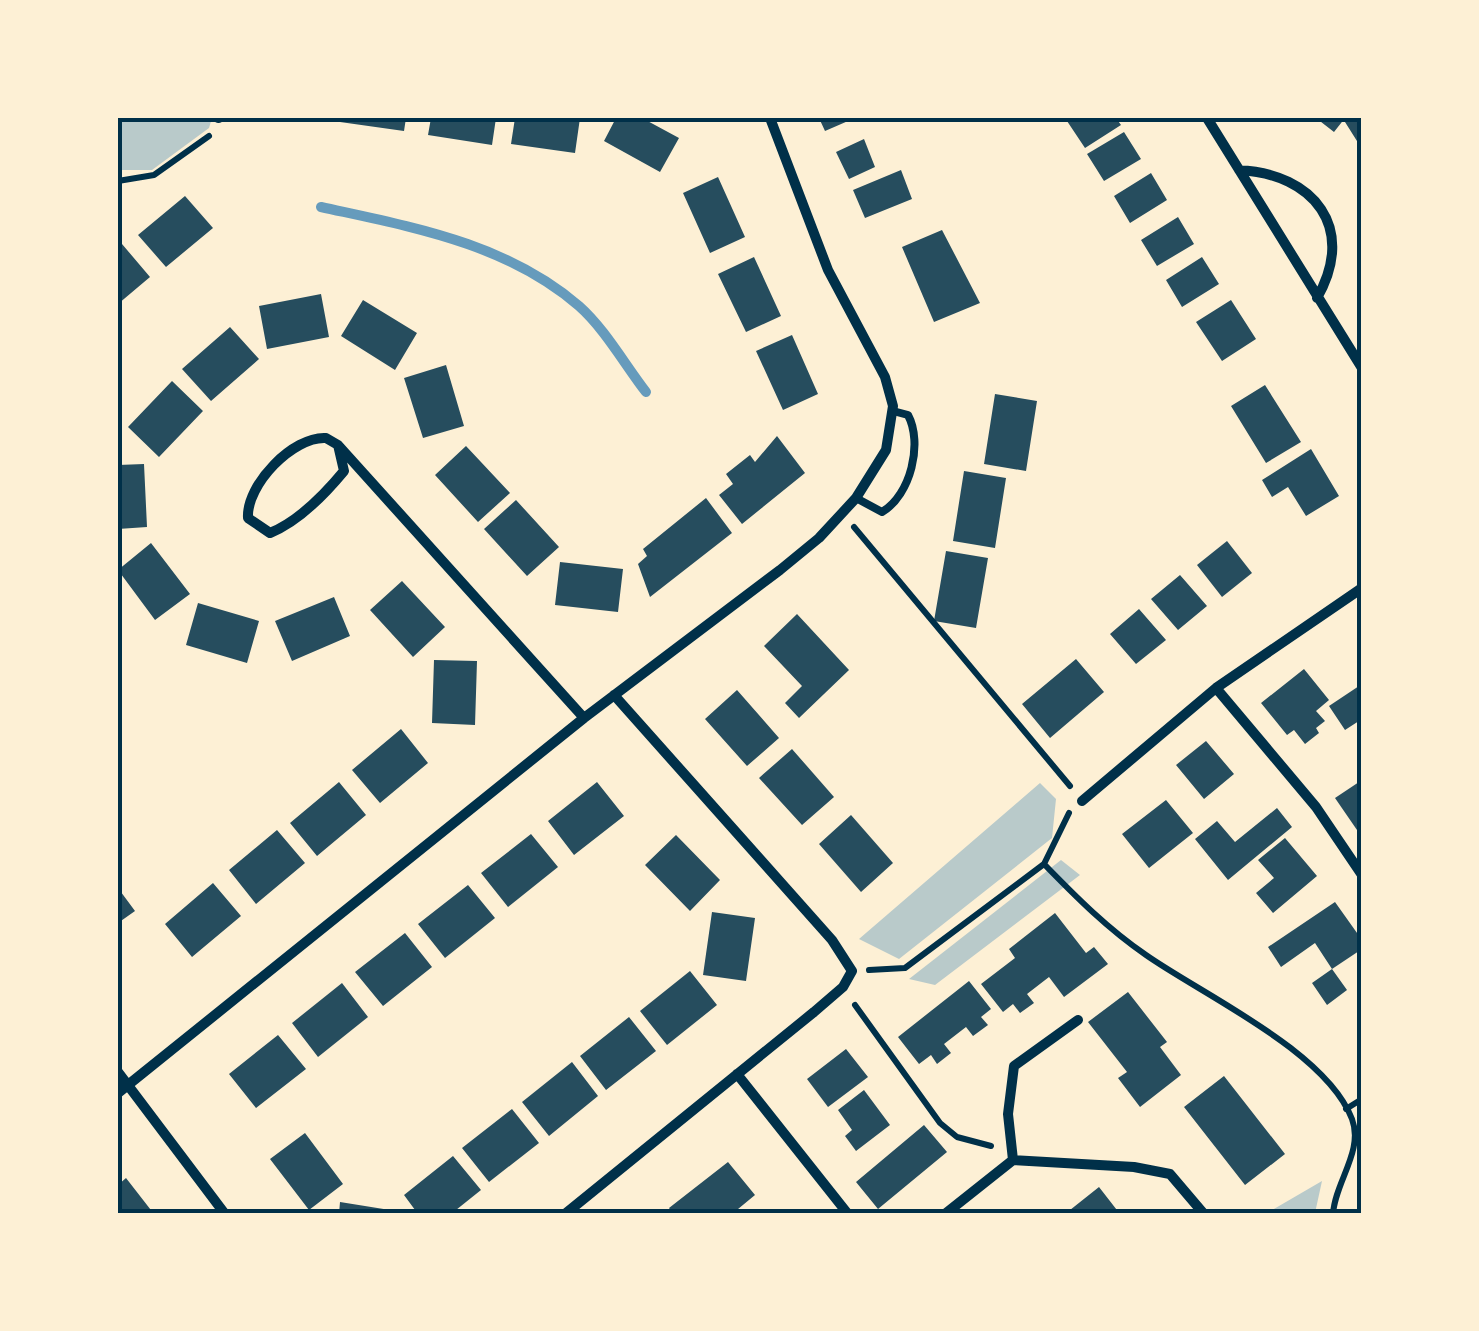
<svg xmlns="http://www.w3.org/2000/svg" width="1479" height="1331" viewBox="0 0 1479 1331" font-family="Commissioner,sans-serif">
<rect width="100%" height="100%" fill="#fdf0d5"/>
<path fill="#b9caca" d="M118 118H212L209 128 152 170H122L118 165Z
M1040 783 1056 799 1052 838 899 959 859 939Z
M1061 860 1080 875 935 985 909 979Z
M1322 1181 1315 1213H1267Z"/>
<g fill="none" stroke-linecap="round" stroke-linejoin="round">
<path stroke="#669bbc" stroke-width="10" d="M321 207C412 227 506 243 579 306 605 329 625 365 646 392"/>
</g>
<path fill="#264d5e" d="M341 118H406L404 131 340 122Z
M431 118H496L492 145 428 135Z
M515 118H580L575 153 511 144Z
M616 118H642L679 138 660 172 604 141Z
M819 118H855L825 131Z
M1065 118H1116L1121 125 1085 148Z
M1316 118H1345L1334 132Z
M1350 118H1362V149L1345 122Z
M1124 132 1141 159 1104 181 1087 154Z
M864 139 875 167 849 179 836 152Z
M901 170 912 199 865 218 853 190Z
M1151 173 1167 200 1130 223 1114 196Z
M718 177 745 237 710 253 683 193Z
M185 196 213 228 166 267 138 235Z
M1178 217 1194 244 1157 266 1141 240Z
M942 230 980 303 934 322 902 247Z
M122 244 150 277 118 304V249Z
M754 257 781 316 746 332 718 274Z
M1202 257 1219 284 1182 307 1166 280Z
M321 294 329 337 267 349 259 306Z
M363 300 417 333 395 370 341 336Z
M1231 300 1256 339 1222 361 1196 322Z
M230 327 259 359 211 401 182 369Z
M792 335 818 394 783 410 756 351Z
M446 365 464 426 423 438 404 378Z
M172 381 203 411 159 457 128 427Z
M1265 385 1301 442 1266 463 1231 406Z
M995 394 1037 401 1026 471 984 464Z
M777 436 805 473 742 524 719 495 733 484 726 474 750 455 755 462Z
M466 446 510 493 478 522 435 475Z
M1311 449 1339 496 1306 516 1288 487 1272 497 1262 480Z
M144 464 147 527 118 529V465Z
M964 471 1006 478 995 548 953 541Z
M706 498 732 533 650 597 638 564 647 556 643 549Z
M516 500 559 547 527 576 484 529Z
M1227 541 1252 573 1222 597 1197 565Z
M151 543 190 594 155 620 118 570Z
M946 551 988 558 976 628 934 621Z
M560 562 623 569 618 612 555 605Z
M1180 575 1207 606 1178 630 1151 599Z
M402 581 445 627 413 657 370 610Z
M334 597 350 636 292 661 275 621Z
M198 603 259 621 247 663 186 645Z
M1139 609 1166 640 1136 664 1110 634Z
M797 614 849 670 799 718 785 703 802 686 764 646Z
M1076 659 1104 692 1050 738 1022 704Z
M434 660 477 661 475 725 432 723Z
M1304 669 1329 700 1316 711 1325 721 1316 728 1319 733 1305 744 1294 730 1287 735 1261 703Z
M1362 684V719L1345 730 1329 706Z
M737 690 779 738 747 766 705 719Z
M401 729 428 763 380 803 352 770Z
M1206 741 1234 774 1204 799 1176 765Z
M792 749 834 797 802 825 759 778Z
M1362 780V827L1357 830 1335 798Z
M339 782 366 815 317 856 290 823Z
M597 782 624 816 574 855 548 821Z
M1166 800 1193 833 1149 868 1122 834Z
M1277 808 1292 827 1228 880 1195 839 1217 821 1235 842Z
M851 815 893 863 861 892 819 844Z
M277 830 305 863 256 904 229 870Z
M531 834 558 867 508 907 481 873Z
M676 835 720 880 690 911 645 865Z
M1285 838 1317 876 1273 913 1256 893 1274 878 1258 860Z
M213 883 241 916 192 957 165 924Z
M468 885 495 918 445 958 418 924Z
M118 888 135 911 118 923Z
M1335 902 1362 940V949L1332 969 1315 943 1281 967 1268 947Z
M712 912 755 918 746 981 703 975Z
M1055 913 1086 953 1094 947 1108 964 1064 997 1049 977 1027 994 1034 1003 1020 1013 1013 1004 1003 1012 981 984 1015 958 1009 949Z
M405 933 432 967 383 1006 355 972Z
M1332 969 1347 990 1327 1005 1312 983Z
M690 971 717 1005 667 1045 640 1011Z
M969 981 991 1009 981 1017 988 1025 973 1036 966 1027 944 1044 951 1053 937 1064 931 1055 919 1064 898 1037Z
M342 983 368 1017 318 1057 292 1023Z
M1128 992 1167 1042 1160 1047 1181 1075 1140 1107 1118 1078 1127 1072 1088 1022Z
M629 1017 656 1051 606 1090 580 1056Z
M278 1035 306 1069 256 1108 229 1074Z
M846 1049 868 1077 828 1107 807 1079Z
M572 1062 598 1096 549 1136 522 1102Z
M1224 1076 1285 1154 1245 1185 1184 1107Z
M864 1090 890 1125 856 1151 845 1136 852 1130 838 1110Z
M512 1109 539 1143 489 1182 462 1148Z
M924 1125 947 1152 878 1209 856 1182Z
M305 1133 343 1184 309 1210 270 1159Z
M453 1156 481 1190 451 1214H418L404 1195Z
M728 1162 755 1195 732 1214H673L669 1208Z
M126 1178 154 1214H118V1185Z
M1099 1187 1120 1214H1065Z
M340 1202 396 1211V1214H339Z"/>
<g fill="none" stroke-linecap="round" stroke-linejoin="round">
<path stroke="#003049" stroke-width="6" d="M118 181 154 175 209 136
M854 527 1070 786
M1044 864C1076 897 1108 929 1146 955 1203 995 1326 1051 1352 1119 1364 1151 1335 1182 1333 1214
M869 970 905 968 1044 864 1069 813
M855 1005 940 1123 957 1137 991 1146
M1346 1109 1362 1099"/>
<path stroke="#003049" stroke-width="8" d="M856 498 882 512C911 495 923 443 908 415L893 411"/>
<path stroke="#003049" stroke-width="10" d="M218 118H219
M1207 118 1362 368
M1239 170C1314 174 1357 228 1317 298
M338 445 344 471C325 494 297 522 270 533L248 518C246 485 293 436 326 438L338 445 584 718
M1216 688 1316 807 1362 875
M1082 801 1216 688 1362 588
M118 1072 225 1214
M737 1074 848 1214
M118 1093 584 718 780 570 819 538 856 498 886 450 893 406 885 377 828 270 770 118
M1013 1160 1008 1114 1014 1066 1078 1020
M565 1214 814 1012 843 987 852 971 832 940 614 695
M945 1214 1013 1160 1134 1167 1170 1174 1204 1214"/>
</g>
<rect width="1479" height="1331" fill="none" stroke="#fdf0d5" stroke-width="240"/>
<rect x="120" y="120" width="1239" height="1091" fill="none" stroke="#003049" stroke-width="4"/>
</svg>
